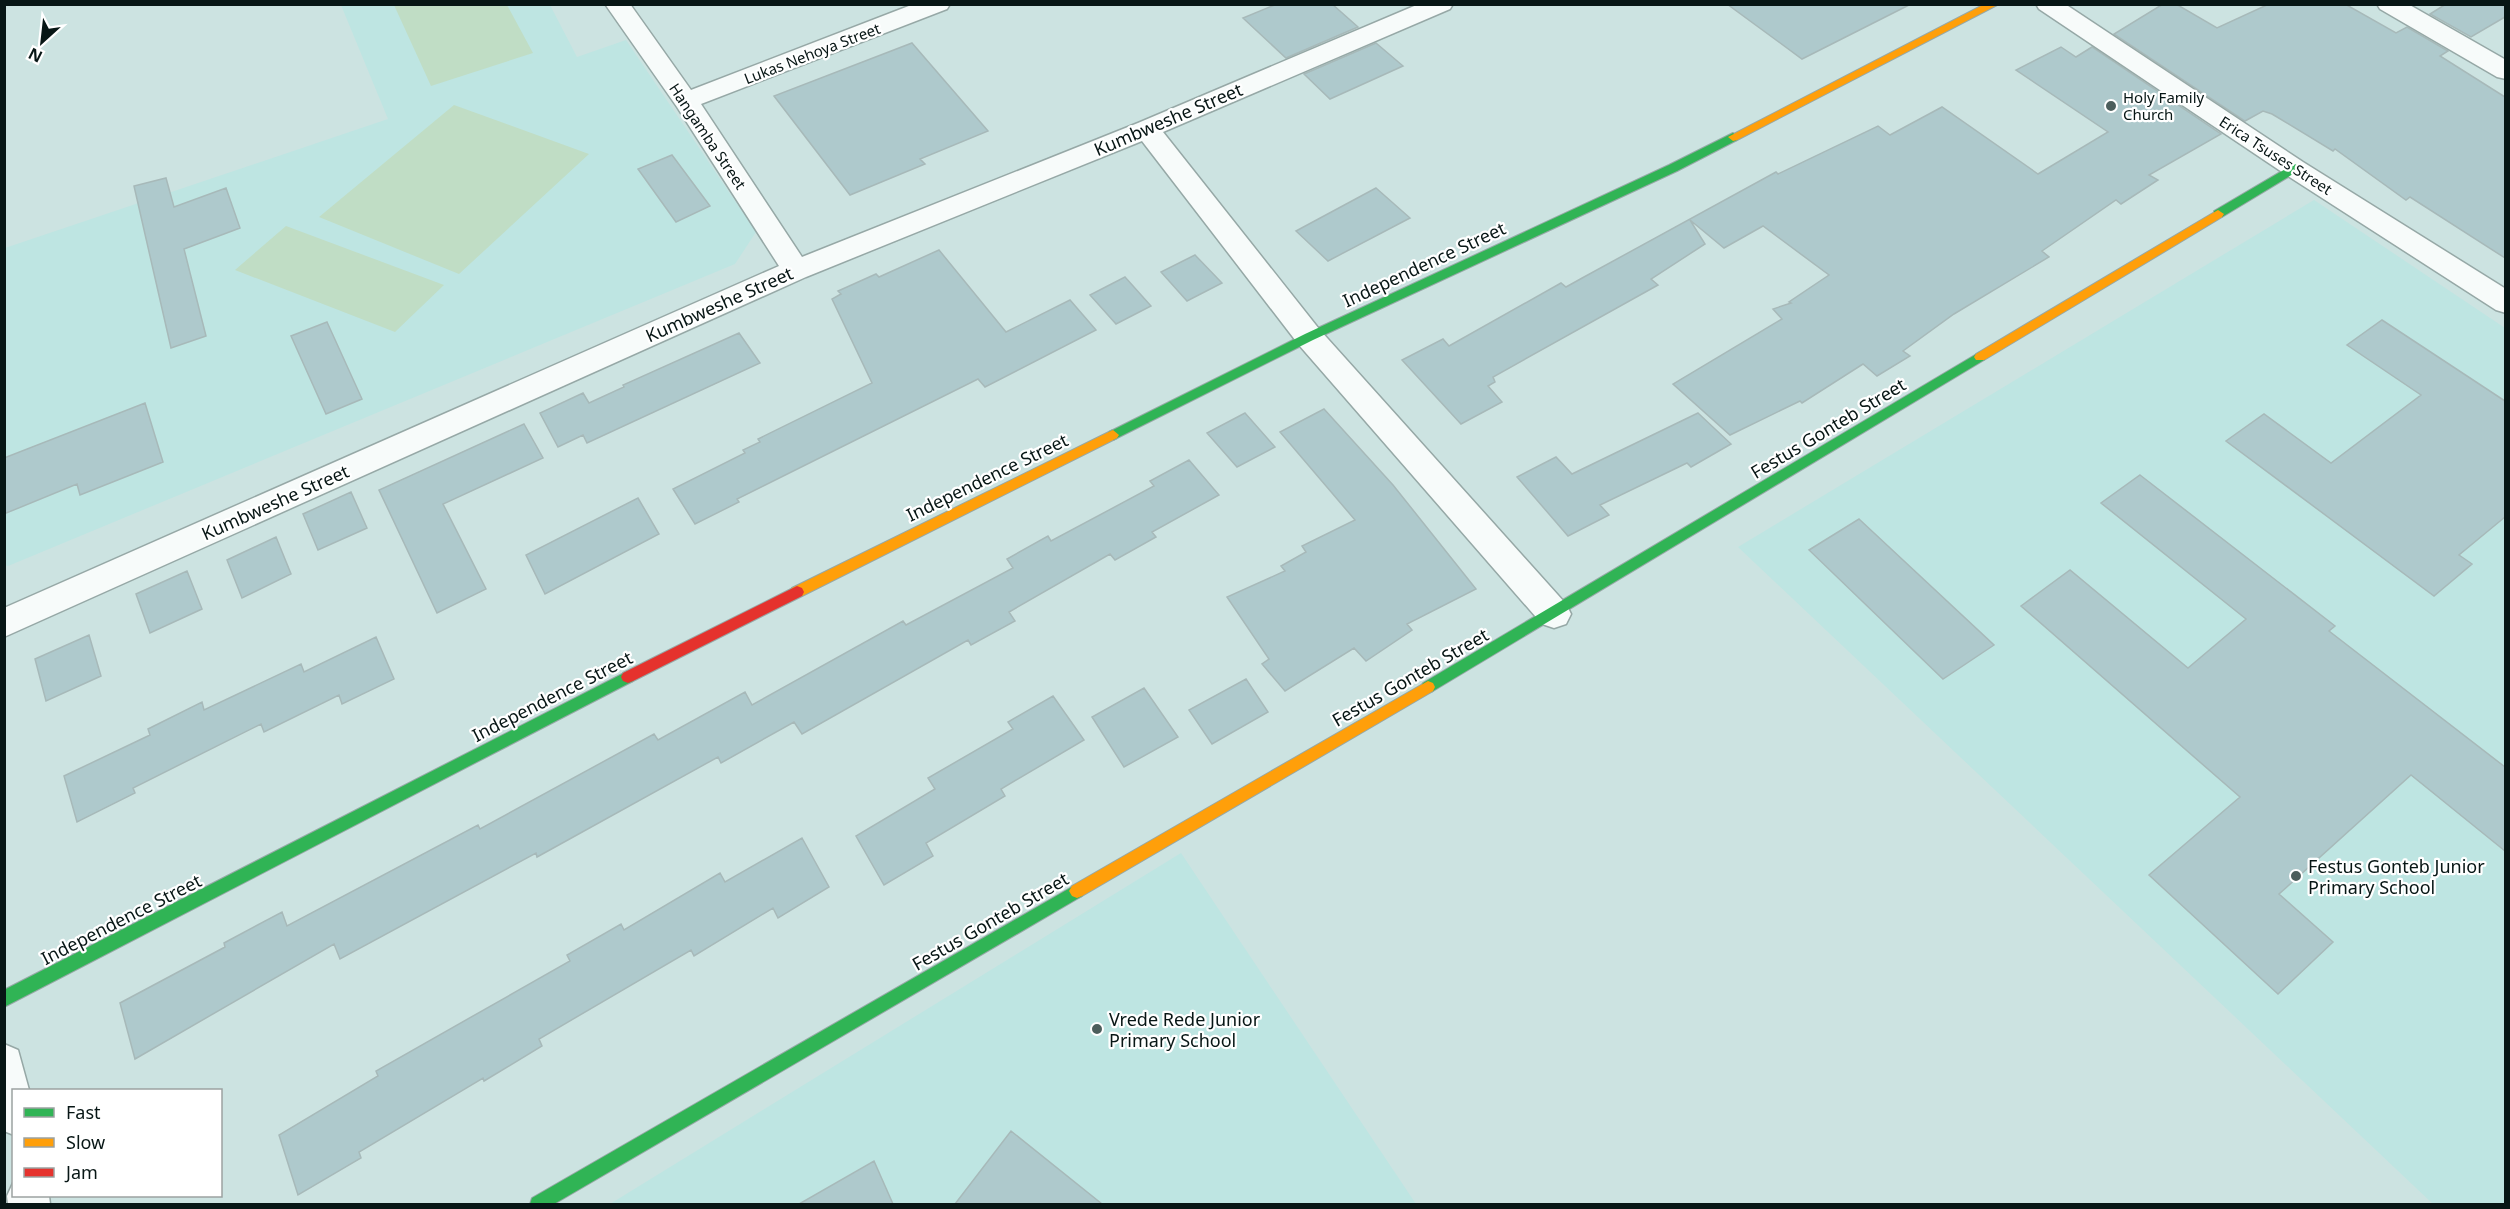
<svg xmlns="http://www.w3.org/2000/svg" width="2510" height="1209" viewBox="0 0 2510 1209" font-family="'Noto Sans',sans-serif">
<rect width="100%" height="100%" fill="#cce3e1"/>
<path fill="#bee5e2" d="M341 5H550L577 57 626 40 756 232 735 264 8 566 5 565V248L388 119Z
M2314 200 2505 328V1204H2433L1738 547Z
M1181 853 1416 1204H610Z"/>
<path fill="#c0ddc5" d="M394 5H507L533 53 431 86Z
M454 105 589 154 459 274 319 217Z
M286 226 444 285 395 332 235 270Z"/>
<path fill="#aec9cc" stroke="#a7b9b9" stroke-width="1.5" d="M1277 4H1332L1358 27 1286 58 1243 18Z
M1727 4H1911L1802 59Z
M2163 4H2176L2217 28 2269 4H2345L2396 33 2407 27 2448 51 2440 56 2505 97V258L2410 197 2406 200 2335 149 2333 151 2272 114 2263 111 2245 121 2114 34Z
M2446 4H2505V17L2471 37 2430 14Z
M912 43 988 131 920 159 925 164 850 195 774 96Z
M1376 43 1403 66 1330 99 1304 74Z
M2061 47 2076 57 2092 47 2221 134 2149 175 2158 180 2121 204 2116 200 2042 251 2049 257 1954 314 1903 351 1910 356 1877 376 1863 364 1802 403 1800 401 1730 435 1673 384 1782 319 1773 309 1791 303 1789 302 1829 275 1763 226 1724 248 1690 220 1705 244 1651 279 1658 285 1493 377 1495 382 1488 386 1502 402 1461 424 1402 360 1443 339 1449 346 1561 283 1566 287 1584 277 1776 172 1778 174 1878 126 1890 135 1942 107 2038 174 2108 132 2016 70Z
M672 155 710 206 676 222 638 169Z
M166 178 174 207 226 188 240 228 184 249 206 336 171 348 134 186Z
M1376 188 1410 218 1328 261 1296 231Z
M939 250 1006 332 1070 300 1096 330 985 387 978 379 737 499 739 502 695 524 673 489 745 453 743 450 760 442 758 439 872 383 832 299 841 294 838 291 876 274 879 277Z
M1195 255 1222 283 1187 301 1161 272Z
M1125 277 1151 306 1116 324 1090 295Z
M2382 320 2505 401V517L2459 555 2472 564 2434 596 2226 441 2264 414 2331 463 2421 395 2347 345Z
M327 322 362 399 326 414 291 336Z
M739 333 760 363 587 443 583 435 558 447 540 413 583 393 589 403 624 387 623 385Z
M145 403 163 462 80 495 77 484 4 514V458Z
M1324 409 1393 485 1476 589 1407 624 1412 630 1366 661 1354 648 1285 691 1262 664 1269 659 1227 597 1285 571 1281 566 1306 552 1302 546 1355 520 1280 432Z
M1245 413 1275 447 1237 467 1207 433Z
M1698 413 1731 444 1691 467 1687 463 1600 505 1609 515 1568 536 1517 477 1556 457 1572 474Z
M524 424 543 458 443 504 486 589 437 613 379 490Z
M1189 460 1219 495 1152 532 1156 537 1115 560 1110 554 1009 612 1015 621 971 645 968 640 802 734 794 722 721 763 718 757 537 857 536 853 340 959 334 944 135 1059 120 1003 225 947 224 943 282 912 287 926 478 825 480 829 654 734 658 740 745 692 752 705 903 621 906 625 1013 568 1007 559 1048 536 1051 541 1154 486 1150 481Z
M2140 475 2335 626 2329 631 2505 767V851L2411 775 2279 894 2333 942 2278 994 2149 875 2240 797 2021 606 2070 570 2188 668 2246 619 2101 503Z
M351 492 367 528 318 550 303 514Z
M638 498 659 534 545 594 526 555Z
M1859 519 1994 645 1943 679 1809 550Z
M276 537 291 574 242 598 227 560Z
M187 571 202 609 150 633 136 594Z
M89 635 101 676 46 701 35 659Z
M376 637 394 679 342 704 339 695 264 732 261 724 133 788 135 793 77 822 64 776 150 735 148 729 202 702 204 710 301 664 304 672Z
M1246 679 1268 712 1212 744 1189 710Z
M1144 688 1178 737 1124 767 1092 717Z
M1053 696 1084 740 1001 789 1005 796 926 843 933 856 884 885 856 836 935 789 928 778 1013 729 1008 722Z
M802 838 829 887 778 918 773 908 694 956 691 950 539 1039 542 1046 484 1081 483 1078 359 1152 361 1158 298 1195 279 1135 378 1076 376 1071 570 961 567 955 621 924 624 930 720 873 725 882Z
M1011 1131 1102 1204H955Z
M874 1161 893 1204H799Z"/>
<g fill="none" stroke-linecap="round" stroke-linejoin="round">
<g stroke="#96a8a6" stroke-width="3">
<path id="street" d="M605 4H630L691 90 914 4H950L947 9 701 104 802 257 1138 123 1419 4H1453L1450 9 1163 132 1319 329 1566 604 1571 614 1566 624 1554 628 1542 624 1299 345 1142 141 806 277 4 637V608L779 266 677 107Z
M2036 4H2065L2303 162 2506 289V313L2496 310 2285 174 2039 9Z
M2377 4H2408L2506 60V79L2497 77 2380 9Z
M4 1044 18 1050 29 1090H14V1135L4 1131Z
M14 1181V1196H49L50 1204H8L7 1196Z"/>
</g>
<g stroke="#96a8a6" stroke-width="2">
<path id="fast" d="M1733 133 1738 137 1737 140 1677 171 1313 340 1113 440 1107 435 1109 432 1305 334 1669 165Z
M2294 164 2298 165V171L2222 217H2214V211Z
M1980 352 1986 357 1984 360 1433 691 1428 693 1423 691 1421 687 1423 683Z
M628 671 633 673 635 677 633 681 4 1007V990Z
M1077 884 1082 886 1085 891 1082 896 554 1204H530L532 1198Z"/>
</g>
<g stroke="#96a8a6" stroke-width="2">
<path id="slow" d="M1985 4H1999L1737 140 1733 141 1728 137Z
M2218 210 2224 214 2222 217 1984 360H1976L1974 357 1976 354Z
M1113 430 1119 435 1117 438 802 596H792L790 592 792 588Z
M1428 681 1433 683 1435 687 1433 691 1082 896 1077 898 1072 896 1069 891 1072 886Z"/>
</g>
<g stroke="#96a8a6" stroke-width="2">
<path id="jam" d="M797 586 802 588 804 592 802 596 633 681 628 683 623 681 621 677 623 673Z"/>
</g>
<use href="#street" fill="#f7fbfa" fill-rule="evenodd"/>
<use href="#fast" fill="#30b455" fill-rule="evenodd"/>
<use href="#slow" fill="#ff9f0a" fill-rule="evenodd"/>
<use href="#jam" fill="#e5322d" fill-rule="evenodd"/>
</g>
<g fill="#4c5e5c" stroke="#fff" stroke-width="2">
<circle cx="2111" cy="106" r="6"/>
<circle cx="2296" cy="876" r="6"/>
<circle cx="1097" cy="1029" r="6"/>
</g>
<g text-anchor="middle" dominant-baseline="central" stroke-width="4.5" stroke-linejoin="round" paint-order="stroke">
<g font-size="15" fill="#071615" stroke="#fff">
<text transform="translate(812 53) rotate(-21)">Lukas Nehoya Street</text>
<text transform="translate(708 136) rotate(56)">Hangamba Street</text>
<text transform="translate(2276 155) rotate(33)">Erica Tsuses Street</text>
</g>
<g font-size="15" fill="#071615" stroke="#fff" text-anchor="start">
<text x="2123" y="97">Holy Family<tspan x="2123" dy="17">Church</tspan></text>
</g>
<g font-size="18" fill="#071615" stroke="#fff">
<text transform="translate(1168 119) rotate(-23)">Kumbweshe Street</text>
<text transform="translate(1424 264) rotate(-25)">Independence Street</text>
<text transform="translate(719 304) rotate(-24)">Kumbweshe Street</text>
<text transform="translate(1828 428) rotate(-31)">Festus Gonteb Street</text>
<text transform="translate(987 477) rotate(-26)">Independence Street</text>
<text transform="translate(275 502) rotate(-24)">Kumbweshe Street</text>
<text transform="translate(1410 677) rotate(-30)">Festus Gonteb Street</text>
<text transform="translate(552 696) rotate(-27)">Independence Street</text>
<text transform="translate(121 919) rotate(-27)">Independence Street</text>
<text transform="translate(990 921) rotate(-30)">Festus Gonteb Street</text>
</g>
<g font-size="18" fill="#071615" stroke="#fff" text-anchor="start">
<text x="2308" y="866">Festus Gonteb Junior<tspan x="2308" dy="21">Primary School</tspan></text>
<text x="1109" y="1019">Vrede Rede Junior<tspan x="1109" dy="21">Primary School</tspan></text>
</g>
</g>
<rect width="2510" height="1209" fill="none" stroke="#071615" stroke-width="12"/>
<rect x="12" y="1089" width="210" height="108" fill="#ffffff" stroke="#9ca2a1" stroke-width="1.5"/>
<rect x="24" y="1108" width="30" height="9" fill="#30b455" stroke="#9ca2a1" stroke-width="1.5"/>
<text x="66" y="1119" font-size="18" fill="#071615">Fast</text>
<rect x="24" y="1138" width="30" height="9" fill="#ff9f0a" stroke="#9ca2a1" stroke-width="1.5"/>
<text x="66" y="1149" font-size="18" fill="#071615">Slow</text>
<rect x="24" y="1168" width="30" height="9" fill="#e5322d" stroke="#9ca2a1" stroke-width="1.5"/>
<text x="66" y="1179" font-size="18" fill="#071615">Jam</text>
<g transform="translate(42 42) rotate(207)" stroke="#ffffff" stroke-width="4.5" paint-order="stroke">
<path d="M0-4.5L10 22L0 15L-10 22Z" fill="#071615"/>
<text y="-9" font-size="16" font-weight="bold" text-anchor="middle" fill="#071615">N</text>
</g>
</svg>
